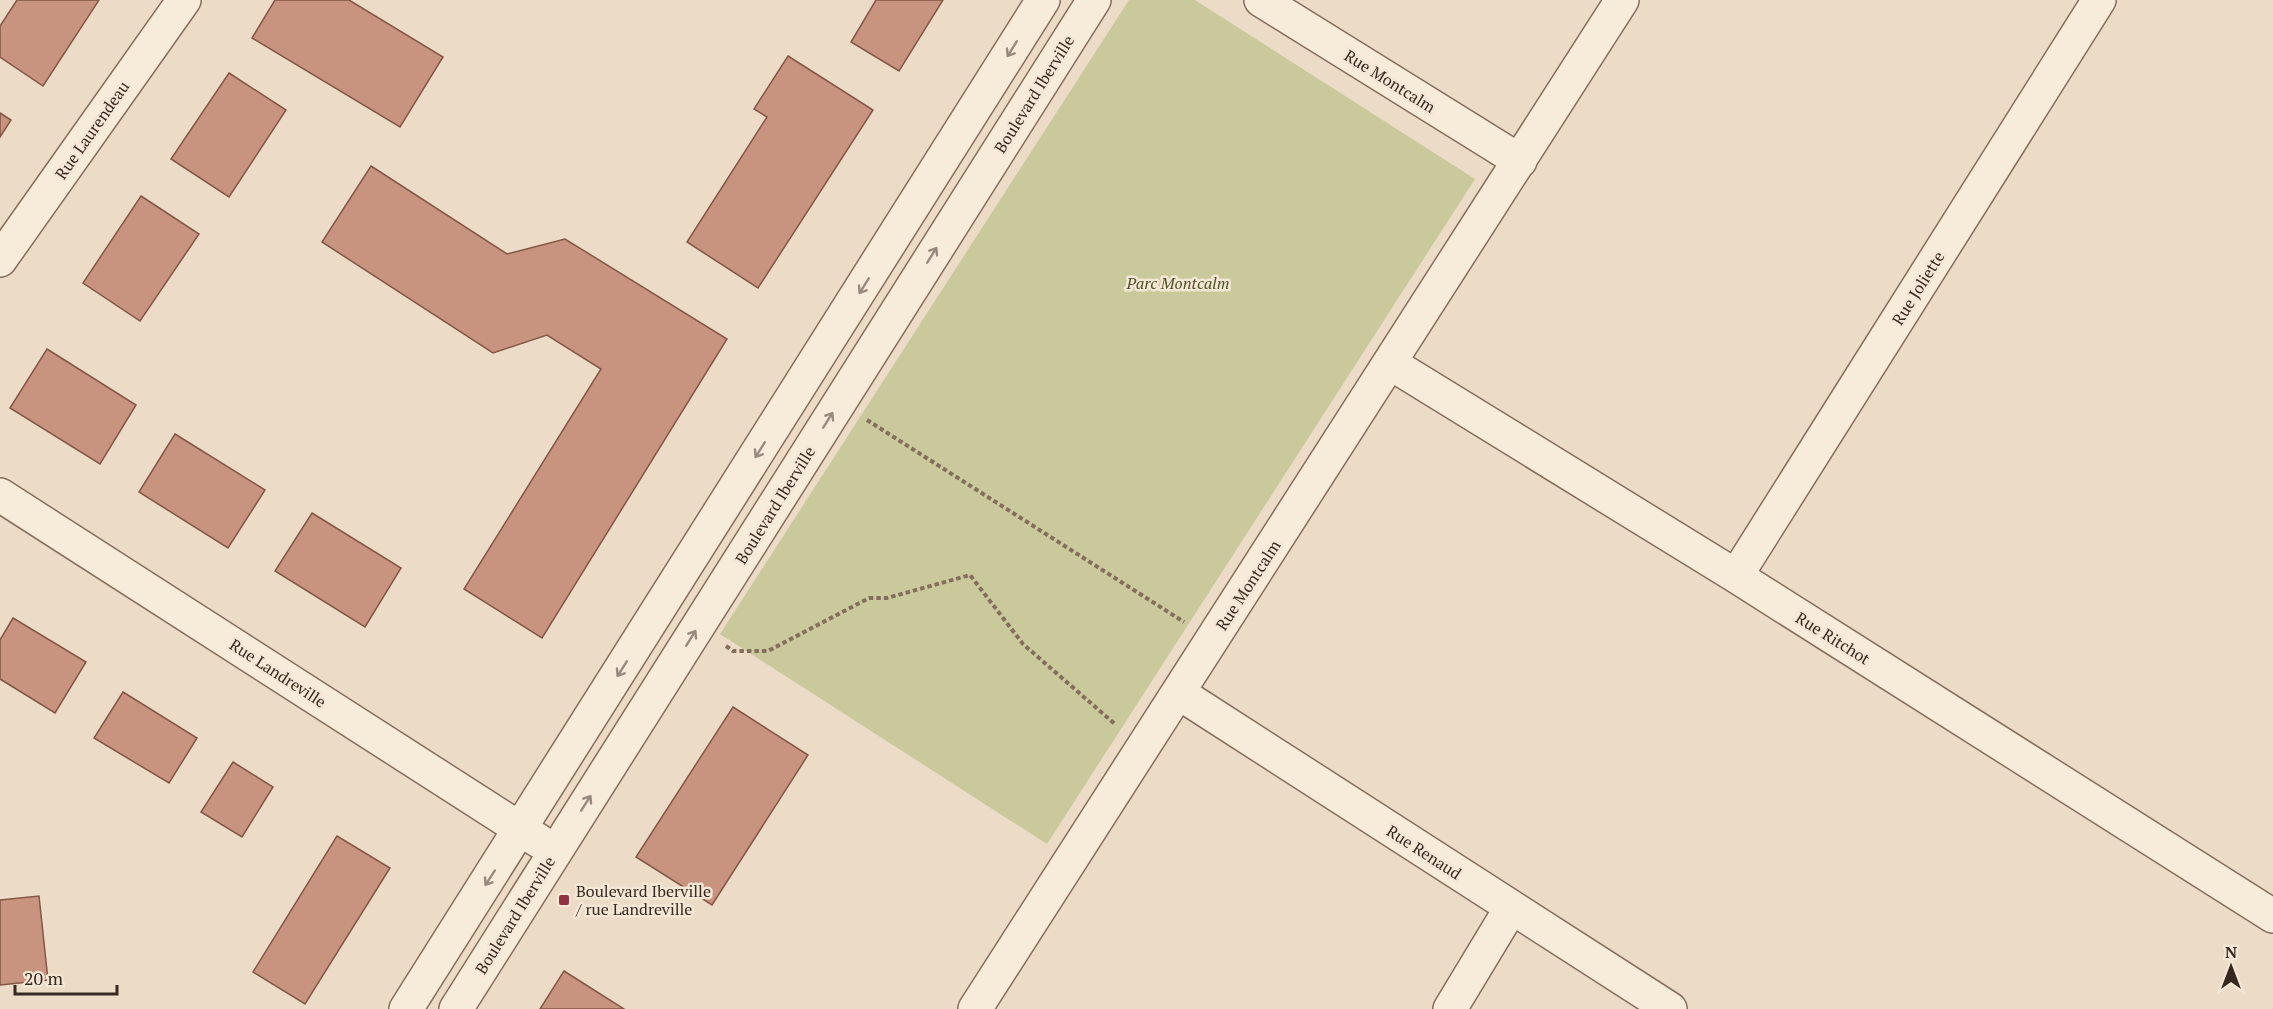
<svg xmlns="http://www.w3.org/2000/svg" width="2273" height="1009" viewBox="0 0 2273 1009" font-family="'PT Serif',serif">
<rect width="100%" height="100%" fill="#ecdcc7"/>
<path fill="#c9c99c" d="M1129 0H1195L1475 179 1047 844 720 634Z"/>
<path fill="#c8947f" stroke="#845645" stroke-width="1.5" d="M17 0H99L43 86 0 57V26Z
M275 0H349L443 57 400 127 252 38Z
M876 0H943L899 71 851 42Z
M788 56 873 110 758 288 687 242 767 117 754 109Z
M229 73 286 110 229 197 171 159Z
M0 113 11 120 0 137Z
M371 166 507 254 565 239 727 339 542 638 464 589 601 369 547 335 493 353 322 242Z
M141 196 199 234 140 321 83 283Z
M47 349 136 405 100 464 10 408Z
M175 434 265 490 228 548 139 492Z
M312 513 401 568 365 627 275 571Z
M13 618 86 662 55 713 0 679V640Z
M123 692 197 738 169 783 94 738Z
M733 707 808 755 712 905 636 857Z
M233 762 273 787 242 837 201 812Z
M337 836 390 868 305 1004 253 972Z
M39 896 48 980 0 985V900Z
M564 971 624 1009H540Z"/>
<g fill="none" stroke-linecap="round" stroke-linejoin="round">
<g stroke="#866e5d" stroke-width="36">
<path id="minor" d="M1261 0 1520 161
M0 260 184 0
M1390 363 1736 576 2273 916
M0 495 539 841
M1736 576 2099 0
M1179 693 1670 1009
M406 1009 1043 0
M456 1009 1094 0
M975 1009 1622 0
M1450 1009 1511 908"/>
</g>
<path stroke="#866e5d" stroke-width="4" stroke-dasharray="4.5 3" stroke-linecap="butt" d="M867 420 1184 622
M726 646 733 651H768L869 598H887L970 575 1023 644 1116 725"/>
<use href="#minor" stroke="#f7ebda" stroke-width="33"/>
</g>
<defs><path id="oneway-shaft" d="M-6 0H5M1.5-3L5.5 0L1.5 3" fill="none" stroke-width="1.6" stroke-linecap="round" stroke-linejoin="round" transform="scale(1.5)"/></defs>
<g stroke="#988a7d">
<use href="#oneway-shaft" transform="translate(1012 49) rotate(122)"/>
<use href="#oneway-shaft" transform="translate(932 255) rotate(-58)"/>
<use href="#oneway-shaft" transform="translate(864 286) rotate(122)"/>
<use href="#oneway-shaft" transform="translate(828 420) rotate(-58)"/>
<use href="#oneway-shaft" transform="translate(760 450) rotate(122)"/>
<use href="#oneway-shaft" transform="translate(691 638) rotate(-58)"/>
<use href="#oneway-shaft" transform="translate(622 669) rotate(122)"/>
<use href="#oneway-shaft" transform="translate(586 803) rotate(-58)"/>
<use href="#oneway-shaft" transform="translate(490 878) rotate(123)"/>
</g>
<rect fill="#92313f" stroke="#f4e7d6" stroke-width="2" x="558" y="894" width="12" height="12" rx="3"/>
<g text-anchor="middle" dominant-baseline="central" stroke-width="5" stroke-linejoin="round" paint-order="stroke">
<g font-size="16" fill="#382920" stroke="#f4e7d6">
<text transform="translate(1390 81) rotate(32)">Rue Montcalm</text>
<text transform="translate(1034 94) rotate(-58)">Boulevard Iberville</text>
<text transform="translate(92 130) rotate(-55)">Rue Laurendeau</text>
<text transform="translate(1918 288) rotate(-58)">Rue Joliette</text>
<text transform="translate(775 505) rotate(-58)">Boulevard Iberville</text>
<text transform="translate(1248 585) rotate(-57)">Rue Montcalm</text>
<text transform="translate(1833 638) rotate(32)">Rue Ritchot</text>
<text transform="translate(278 673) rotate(33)">Rue Landreville</text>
<text transform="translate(1424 852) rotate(33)">Rue Renaud</text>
<text transform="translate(515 915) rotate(-58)">Boulevard Iberville</text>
</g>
<g font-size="16" font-style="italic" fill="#4e5328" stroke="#f4e7d6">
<text x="1178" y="283">Parc Montcalm</text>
</g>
<g font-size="16" fill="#382920" stroke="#f4e7d6" text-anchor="start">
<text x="576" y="891">Boulevard Iberville<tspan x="576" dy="18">/ rue Landreville</tspan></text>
</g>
</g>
<g transform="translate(2231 967)" stroke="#f4e7d6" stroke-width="4.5" paint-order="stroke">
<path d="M0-4.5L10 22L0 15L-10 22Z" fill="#382920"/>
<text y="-9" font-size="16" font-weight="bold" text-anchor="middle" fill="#382920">N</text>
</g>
<path d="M15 985v9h102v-9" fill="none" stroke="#382920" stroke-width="3"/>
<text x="24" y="985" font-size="18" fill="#382920" stroke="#f4e7d6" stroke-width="4.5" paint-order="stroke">20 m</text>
</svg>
